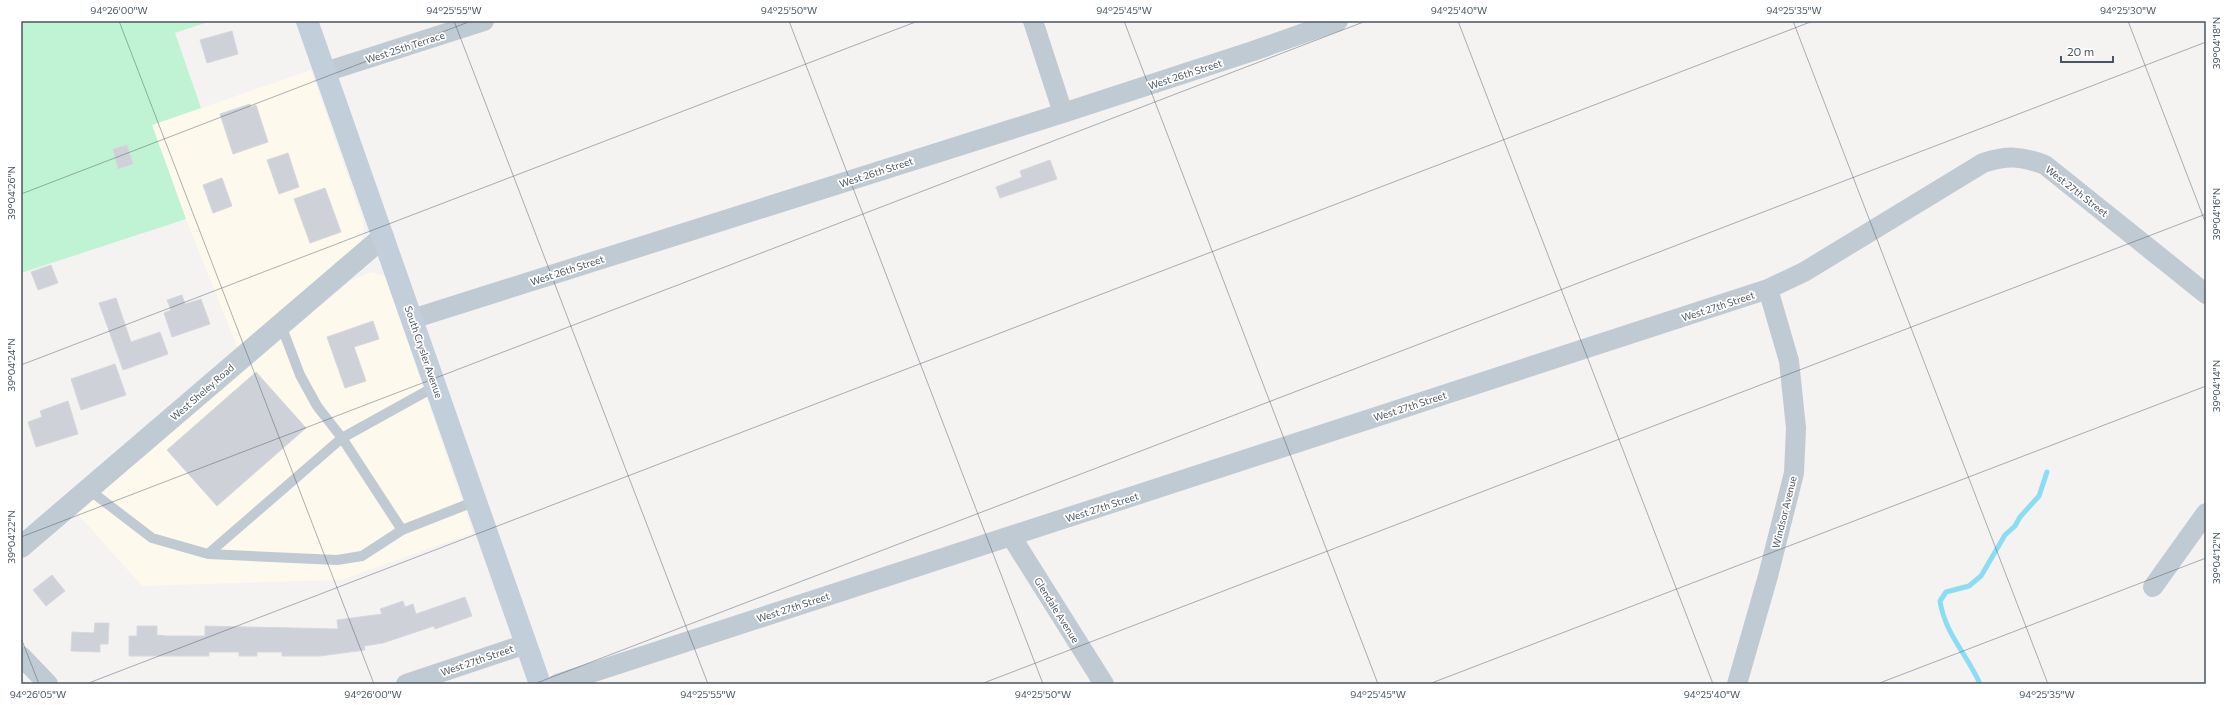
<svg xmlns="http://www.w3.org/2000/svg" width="2227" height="705" viewBox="0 0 2227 705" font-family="Commissioner,sans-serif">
<rect width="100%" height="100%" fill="#f5f2f2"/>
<path fill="#fdf9ed" d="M311 70 363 220 364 236 360 242 238 349 186 219 152 125Z
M371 272 385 276 473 533 341 580 142 586 77 513 350 281Z"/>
<path fill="#c0f3d3" d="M21 21H211L175 33 201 108 152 125 186 219 21 273Z"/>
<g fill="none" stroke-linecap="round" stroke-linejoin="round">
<path stroke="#8bddf2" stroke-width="5" d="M1980 684C1967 654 1945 634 1940 601L1946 592 1969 586 1981 576 2005 535 2015 526 2020 517 2039 496 2047 472"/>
</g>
<path fill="#ced1d7" stroke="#d6d8de" d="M232 31 238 54 207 63 200 40Z
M250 104 251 107 256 105 268 142 233 154 220 114Z
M127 145 133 164 118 169 113 149Z
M288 153 299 187 279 194 267 160Z
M1050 160 1057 179 1000 198 996 187 1022 177 1020 171Z
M222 178 232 206 213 213 203 185Z
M325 188 341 232 310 243 294 199Z
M51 265 58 283 38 290 31 272Z
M182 295 185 304 201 299 210 324 172 337 164 313 171 310 167 300Z
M116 298 131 342 160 332 168 354 123 370 99 303Z
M373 321 379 339 354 347 366 381 345 388 327 337Z
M115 364 126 395 81 410 71 379Z
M256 372 306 428 217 506 167 450Z
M68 401 78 434 36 447 28 422 42 417 40 411Z
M52 575 65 591 46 606 33 590Z
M465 597 472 616 435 629 434 626 383 643 364 646 365 650 320 656H282V652H257V656H239V652H209V656H129V636H137V626H157V635L167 636H205V626L338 629 337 620 382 614 380 609 403 601 405 607 413 604 416 614Z
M95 623H109L108 644H100V652L71 651 72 632 94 633Z"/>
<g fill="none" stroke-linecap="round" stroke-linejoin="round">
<path stroke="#c0cad2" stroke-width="10" d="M281 325 300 375 317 406 342 438 402 530
M88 489 152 538 208 554 337 560 362 556 402 530 476 501
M208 554 342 438 436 386"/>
<path stroke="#c0cad2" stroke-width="20" d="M1033 21 1063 113
M325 72 484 21
M412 319 1063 113 1253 51 1338 21
M1011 536 1104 684
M2153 587 2206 513
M21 656 48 684
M406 684 526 644
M557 684 1768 289 1804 272 1983 163C2008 155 2021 156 2045 165L2206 294
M1737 684 1768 576 1794 473 1796 428 1789 361 1768 289"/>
<path stroke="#c0cad2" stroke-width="22" d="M21 547 383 237"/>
<path stroke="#c2ced9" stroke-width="22" d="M307 21 540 684"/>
</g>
<path fill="none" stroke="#495661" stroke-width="1" stroke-opacity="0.45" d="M119 21 374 684M454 21 708 684M789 21 1043 684M1124 21 1378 684M1458 21 1713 684M1793 21 2048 684M2128 21 2206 224M21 22 23 21M21 194 471 21M21 365 918 21M21 537 1366 21M21 638 39 684M86 684 1813 21M534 684 2206 42M981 684 2206 214M1429 684 2206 386M1877 684 2206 558"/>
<g text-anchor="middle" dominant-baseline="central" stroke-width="3.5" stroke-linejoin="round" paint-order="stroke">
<g font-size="10" fill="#495661" stroke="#fff">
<text transform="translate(405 47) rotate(-18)">West 25th Terrace</text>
<text transform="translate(1185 74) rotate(-18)">West 26th Street</text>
<text transform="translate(876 172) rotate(-18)">West 26th Street</text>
<text transform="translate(2077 191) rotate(38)">West 27th Street</text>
<text transform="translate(567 270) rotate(-18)">West 26th Street</text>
<text transform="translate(1718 306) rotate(-18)">West 27th Street</text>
<text transform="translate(424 352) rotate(71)">South Crysler Avenue</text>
<text transform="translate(202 392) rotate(-41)">West Sheley Road</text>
<text transform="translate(1410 406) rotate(-18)">West 27th Street</text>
<text transform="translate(1102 507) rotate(-18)">West 27th Street</text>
<text transform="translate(1784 512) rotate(-76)">Windsor Avenue</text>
<text transform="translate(793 607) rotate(-18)">West 27th Street</text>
<text transform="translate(1057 610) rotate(58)">Glendale Avenue</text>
<text transform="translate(477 660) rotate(-19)">West 27th Street</text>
</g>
</g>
<rect width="2227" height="705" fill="none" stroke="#ffffff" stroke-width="44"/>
<path d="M2061 56v6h52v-6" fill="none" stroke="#495661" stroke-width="2"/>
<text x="2067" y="56" font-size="12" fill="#495661" stroke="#ffffff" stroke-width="3" paint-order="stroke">20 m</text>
<rect x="22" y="22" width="2183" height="661" fill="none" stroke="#495661" stroke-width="1.5"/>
<g font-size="10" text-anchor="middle" fill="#495661">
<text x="119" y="14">94°26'00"W</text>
<text x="454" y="14">94°25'55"W</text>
<text x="789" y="14">94°25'50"W</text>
<text x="1124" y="14">94°25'45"W</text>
<text x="1459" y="14">94°25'40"W</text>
<text x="1794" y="14">94°25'35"W</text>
<text x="2128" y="14">94°25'30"W</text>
<text transform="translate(2216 43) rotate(-90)" y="4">39°04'18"N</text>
<text transform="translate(11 193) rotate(-90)" y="4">39°04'26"N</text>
<text transform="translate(2216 214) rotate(-90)" y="4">39°04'16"N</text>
<text transform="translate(11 365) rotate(-90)" y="4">39°04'24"N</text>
<text transform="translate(2216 386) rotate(-90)" y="4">39°04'14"N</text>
<text transform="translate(11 537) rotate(-90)" y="4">39°04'22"N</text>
<text transform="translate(2216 558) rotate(-90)" y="4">39°04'12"N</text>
<text x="38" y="698">94°26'05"W</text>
<text x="373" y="698">94°26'00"W</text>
<text x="708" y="698">94°25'55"W</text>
<text x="1043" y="698">94°25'50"W</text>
<text x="1378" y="698">94°25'45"W</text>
<text x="1712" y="698">94°25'40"W</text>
<text x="2047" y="698">94°25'35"W</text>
</g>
</svg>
